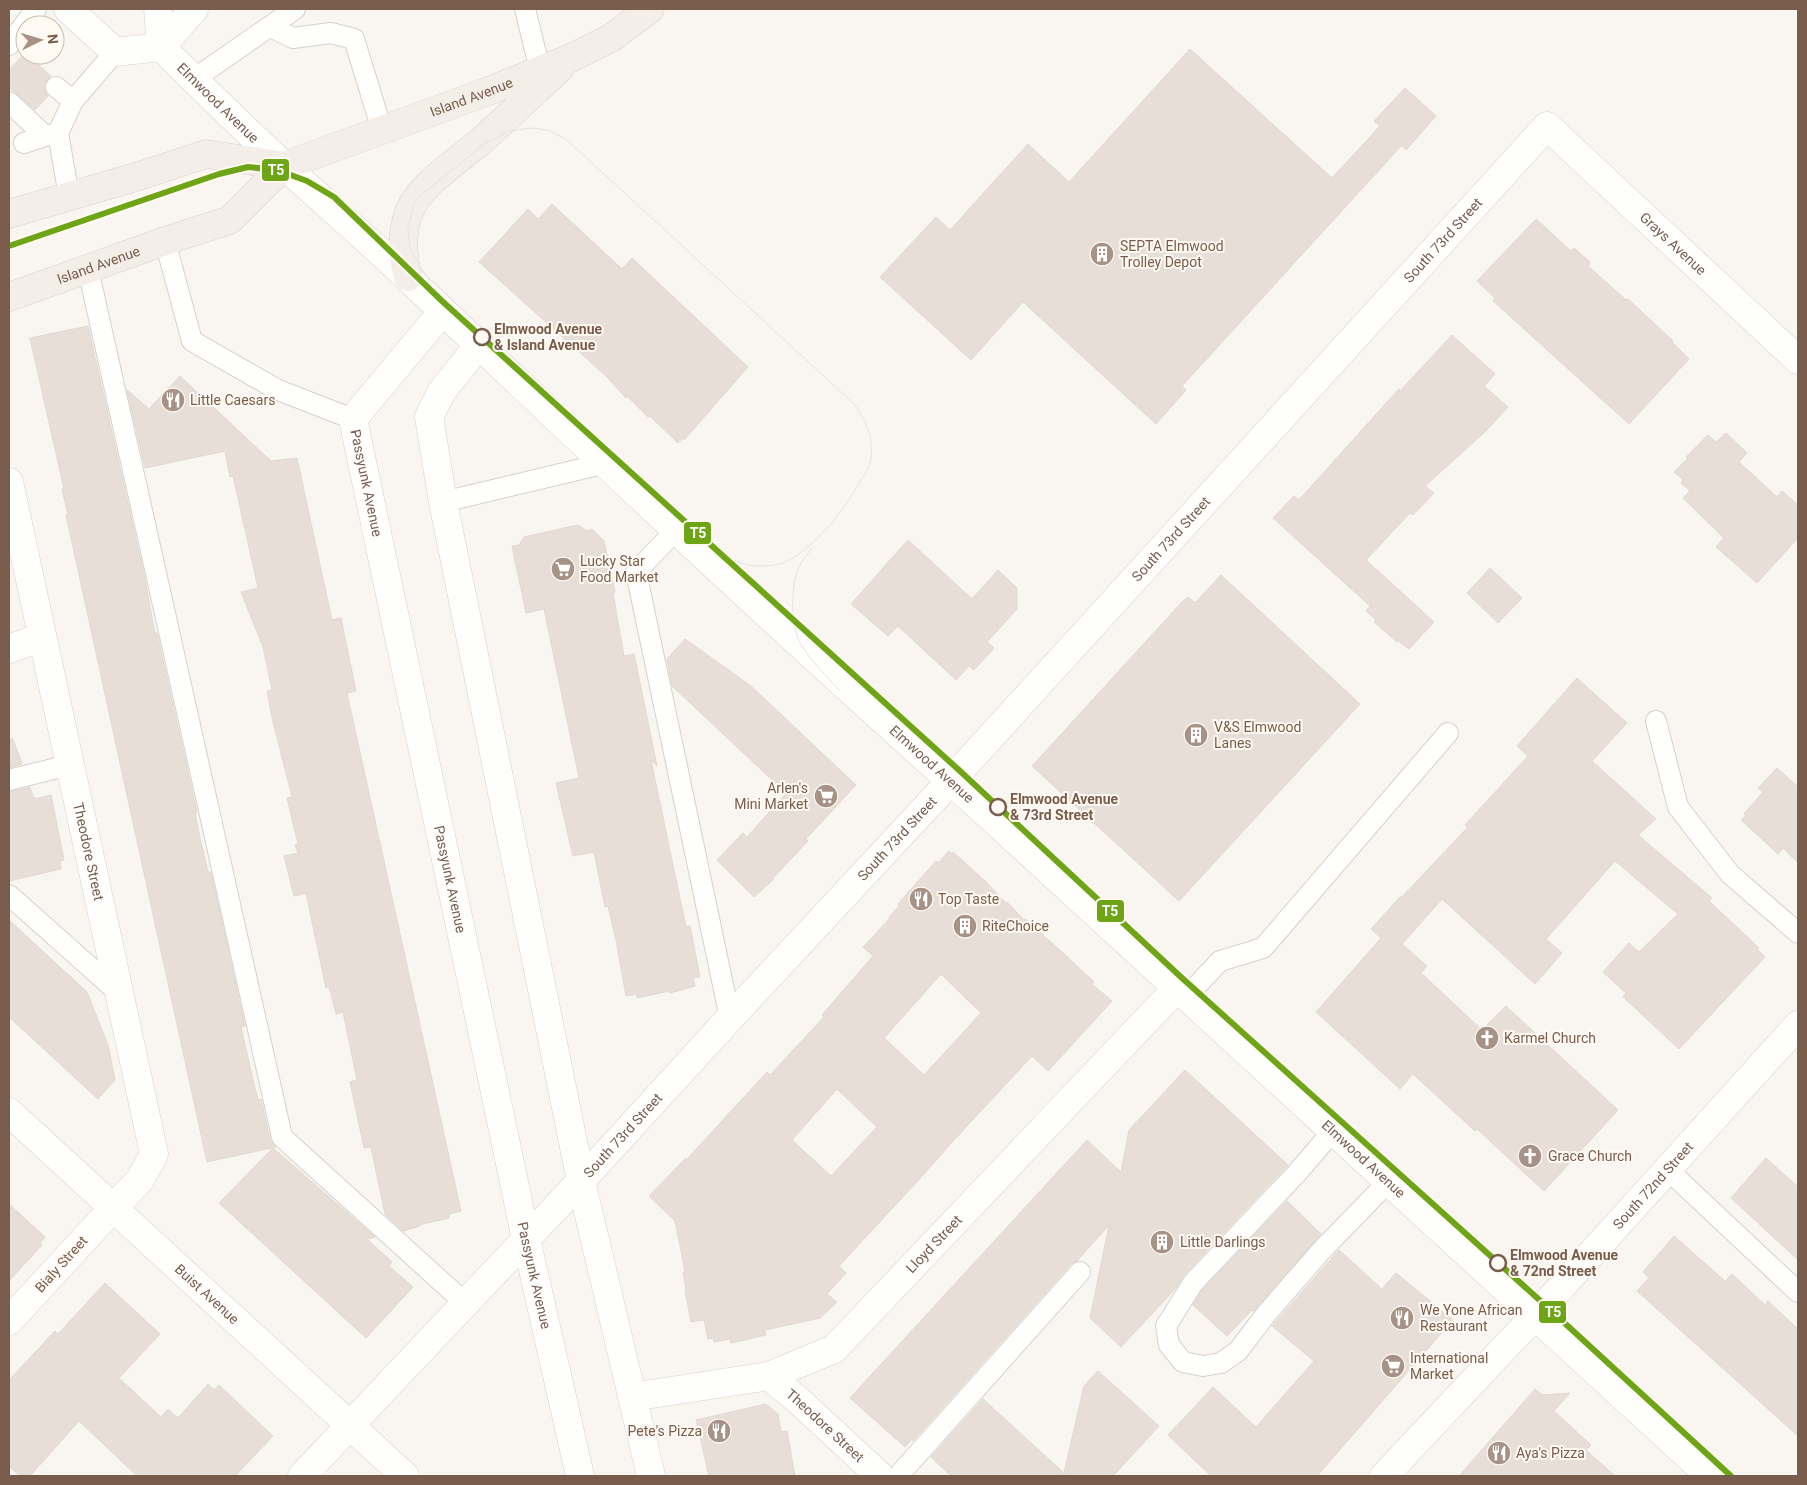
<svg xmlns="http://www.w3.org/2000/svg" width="1807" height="1485" viewBox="0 0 1807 1485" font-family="Roboto,sans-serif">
<rect width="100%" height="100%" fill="#f9f5f0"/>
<path fill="#e6ded7" stroke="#e2d8d2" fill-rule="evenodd" d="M1190 49 1332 178 1380 126 1374 121 1405 88 1436 116 1406 150 1402 145 1182 386 1186 390 1156 424 1023 302 971 360 880 277 936 217 950 230 1028 144 1069 182Z
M25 53V55H27L51 76 47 80 44 86 45 91 48 96 35 110 9 87V70Z
M552 204 622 269 632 258 748 367 684 440 683 438 678 443 650 416 648 417 627 396 626 398 607 377 479 262 528 209 538 219Z
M1536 219 1571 251 1574 248 1590 262 1588 266 1626 300 1628 299 1673 341 1672 342 1689 359 1629 424 1493 301 1495 298 1477 281Z
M88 326 144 574 155 633H157L197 812 195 813 200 838 208 872H211L245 1026 241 1027 252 1076 258 1100 261 1099 270 1140 276 1147 207 1162 66 515H68L62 489H64L30 338Z
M1452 335 1495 374 1484 386 1508 407 1486 431 1425 486 1434 493 1413 515 1410 513 1366 560 1434 622 1409 649 1398 641 1397 642 1374 622 1376 620 1366 611 1370 606 1273 518 1294 496 1299 500 1378 412 1399 389 1400 391Z
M180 376 271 461 297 458 332 620 341 618 356 691 347 693 461 1211 449 1214V1218L419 1225 420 1226 403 1231 385 1214 371 1147 364 1148 350 1082 357 1080 343 1012 336 1014 329 987 326 988 306 893 294 896 284 856 298 853 295 845 298 844 287 798 292 797 272 718 267 691 272 690 263 647 241 592 258 588 233 476 230 477 225 451 145 468 127 390 149 409Z
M1726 433 1747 453 1739 462 1777 497 1782 491 1798 505V538L1757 583 1716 547 1724 538 1683 498 1690 491 1681 483 1683 480 1674 472 1688 458 1686 457 1708 435 1716 442Z
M578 525 587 531 592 529 604 541 615 592 613 593 624 656 634 654 657 766 651 760 686 927 690 926 700 977 693 978 695 986 670 993 669 991 637 998V994L626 996 616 940 608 906 605 907 594 852 573 856 556 783 579 778 544 609 526 613 512 546 519 545 524 537Z
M908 540 972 599 998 570 1017 588V609L987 642 994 648 974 670 969 666 956 680 898 626 888 636 851 604Z
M1490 568 1522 598 1498 623 1467 593Z
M1221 575 1360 704 1179 901 1032 766 1181 603 1188 597 1195 603Z
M685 639 751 686 856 785 806 839 808 841 773 878 774 879 754 897 717 860 743 833 747 837 786 793 672 686 667 659Z
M1577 678 1627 723 1592 761 1656 819 1638 835 1712 898 1709 901 1759 948 1757 949 1765 957 1679 1049 1623 997 1626 993 1603 972 1629 943 1639 952 1678 914 1615 861 1546 939 1562 953 1535 984 1442 899 1402 944 1427 966 1421 973 1482 1030 1506 1006 1618 1110 1544 1191 1477 1129 1475 1131 1413 1074 1400 1089 1316 1012 1381 938 1371 929 1401 896 1402 897 1468 827 1465 825 1528 756 1517 746Z
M9 739H13L22 764 9 768Z
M1777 768 1798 787V863L1783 848 1778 854 1741 820 1746 815 1744 814 1763 792 1758 788Z
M30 787 34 799 51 795 64 860 60 861 61 869 9 881V792Z
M949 851 952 854 953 852 983 879 1006 903 1007 902 1024 920 1025 919 1061 951 1094 982 1092 984 1112 1001 1048 1071 1032 1056 955 1139 914 1185 839 1266 846 1273 827 1294 837 1302 820 1318 765 1330 766 1335 731 1343 730 1339 714 1342 713 1338 708 1339 704 1320 691 1322 685 1290 686 1289 683 1273 685 1271 675 1221 649 1196 686 1158 687 1159 767 1072 770 1075 824 1017 822 1015 873 956 863 947 890 918 889 917 899 906 898 904 936 861 938 863ZM941 974 981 1013 924 1075 884 1038ZM837 1089 877 1127 831 1176 792 1140Z
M9 920 87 992 108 1045 115 1080 98 1099 9 1017Z
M1185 1070 1288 1165 1184 1275 1176 1288 1121 1347 1090 1318 1109 1225 1077 1261 1071 1264 913 1441 912 1439 905 1447 850 1398 1087 1140 1121 1172 1129 1130Z
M273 1148 375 1237 367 1239 392 1262 389 1266 413 1287 366 1338 219 1203Z
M1766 1158 1798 1187V1260L1731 1198Z
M1287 1201 1321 1234 1254 1311 1252 1310 1227 1336 1193 1305 1202 1290Z
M9 1204 45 1237 40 1243 42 1245 9 1281Z
M1674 1236 1725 1281 1732 1274 1765 1305 1768 1301 1798 1329V1436L1637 1291 1649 1278 1643 1272Z
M1339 1250 1382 1289 1396 1273 1453 1320 1317 1476H1211L1168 1435 1213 1387 1256 1427 1314 1361 1272 1326Z
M105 1283 160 1334 119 1378 161 1417 168 1409 178 1418 208 1384 214 1390 219 1385 273 1436 235 1476H137L79 1421 30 1476H20L9 1466V1380L55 1331 58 1334Z
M1098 1371 1159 1426 1113 1476H951L931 1457 983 1399 1064 1473 1084 1386Z
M1535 1389 1542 1395 1570 1393 1554 1411 1591 1445 1586 1450 1615 1476H1459Z
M766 1404 778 1414 781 1432 787 1431 795 1476H709L696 1420Z"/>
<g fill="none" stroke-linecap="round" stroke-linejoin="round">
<g stroke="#d7d1cb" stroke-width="22">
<path id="service" d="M525 9 540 70
M271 27 293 38 331 33 354 39 382 130
M9 45 36 9
M194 79 295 9
M56 87 73 101
M9 102 45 136 58 133
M24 143 45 136
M69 196 58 133 73 101 115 52
M165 241 192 341 278 390 353 419
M88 269 282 1137 465 1303
M443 502 606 463
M677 529 636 572 730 1018
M1656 721 1678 807 1730 874 1798 933
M9 780 69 765
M9 895 119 993
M1186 997 1220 961 1263 948 1448 733
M1333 1131 1296 1174 1193 1283 1166 1326 1169 1345 1183 1362 1203 1366 1221 1363 1238 1351 1267 1313 1321 1251 1389 1181
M1667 1169 1798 1292
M898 1476 1080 1272"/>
</g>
<g stroke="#d7d1cb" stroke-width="29">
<g id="minor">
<path d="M161 47 194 9"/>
<path id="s1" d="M443 311 353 419 526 1239 580 1476"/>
<path d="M479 345 442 391 429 417 443 502 581 1181 651 1476"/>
<path id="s2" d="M9 482 154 1154 140 1180 113 1208 9 1321"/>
<path d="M9 649 42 637"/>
<path id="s3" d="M769 1376 799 1401 880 1476"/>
<path id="s4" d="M632 1397 769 1376 834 1349 1177 988"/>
<path id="s5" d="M302 1476 581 1181 730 1018 945 787 1547 126 1798 360"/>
<path id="s6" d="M1384 1476 1545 1305 1798 1025"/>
</g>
</g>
<g stroke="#d7d1cb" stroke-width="29">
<g id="tertiary">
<path d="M68 9 115 52 161 47"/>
<path id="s7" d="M158 9 161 47C202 87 243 129 286 167 327 205 370 241 410 280 589 449 767 617 951 781L1710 1476"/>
<path id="s8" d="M9 1112 405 1476"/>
</g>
</g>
<g stroke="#dad1cc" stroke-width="29">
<g id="primary">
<path d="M9 214 139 176 206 154 284 166"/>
<path d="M408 277C402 256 401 230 410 210 420 185 460 159 481 141 507 118 533 93 559 69"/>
<path id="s9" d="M9 297 165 241 230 220 284 166 486 92 571 58 611 38 650 9"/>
</g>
</g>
<use href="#service" stroke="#fefefd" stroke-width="20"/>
<use href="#minor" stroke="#fefefd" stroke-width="28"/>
<use href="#tertiary" stroke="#fefefd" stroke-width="28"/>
<use href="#primary" stroke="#f3eee8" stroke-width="28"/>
<path stroke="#e6e3e7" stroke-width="1" d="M442 301 410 250 408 227 415 200 484 144 509 131 530 128 548 130 567 140 853 403C867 420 875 441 870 464 869 469 864 475 861 480 844 510 815 549 783 563 773 566 759 567 749 565 732 563 716 548 703 538
M812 548C808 554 802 560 799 567 790 586 790 629 802 646 812 662 827 676 839 690"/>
<g stroke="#fffaf3" stroke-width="10">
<path id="tram-1" d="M9 246 219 174 248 167 277 170 307 181 334 197 442 301 960 771 1182 978 1545 1305 1731 1476"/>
</g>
<use href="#tram-1" stroke="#6ea516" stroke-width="6"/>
</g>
<defs>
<g id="building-disc" transform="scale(1.25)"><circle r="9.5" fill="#a69286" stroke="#fffaf3"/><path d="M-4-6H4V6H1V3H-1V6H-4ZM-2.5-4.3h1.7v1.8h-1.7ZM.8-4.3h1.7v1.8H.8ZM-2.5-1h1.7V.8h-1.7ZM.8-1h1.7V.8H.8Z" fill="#fff"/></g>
<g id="restaurant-disc" transform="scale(1.25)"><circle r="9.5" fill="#a69286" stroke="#fffaf3"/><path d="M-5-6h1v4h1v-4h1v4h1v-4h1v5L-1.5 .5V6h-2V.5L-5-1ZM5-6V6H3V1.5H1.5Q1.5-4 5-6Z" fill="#fff"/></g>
<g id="supermarket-disc" transform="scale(1.25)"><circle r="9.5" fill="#a69286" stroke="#fffaf3"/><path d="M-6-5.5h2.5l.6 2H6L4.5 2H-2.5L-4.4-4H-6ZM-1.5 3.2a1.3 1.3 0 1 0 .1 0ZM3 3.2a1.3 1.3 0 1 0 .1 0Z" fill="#fff"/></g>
<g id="church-disc" transform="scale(1.25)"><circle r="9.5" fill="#a69286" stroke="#fffaf3"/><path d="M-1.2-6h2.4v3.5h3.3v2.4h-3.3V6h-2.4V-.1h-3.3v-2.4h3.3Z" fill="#fff"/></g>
</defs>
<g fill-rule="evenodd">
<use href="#building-disc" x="1102" y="254"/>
<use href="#restaurant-disc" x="173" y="400"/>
<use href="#supermarket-disc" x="563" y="569"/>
<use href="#building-disc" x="1196" y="735"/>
<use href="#supermarket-disc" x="826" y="796"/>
<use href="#restaurant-disc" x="921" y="899"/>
<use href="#building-disc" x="965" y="926"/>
<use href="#church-disc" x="1487" y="1038"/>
<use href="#church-disc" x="1530" y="1156"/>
<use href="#building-disc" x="1162" y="1242"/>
<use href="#restaurant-disc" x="1402" y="1318"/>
<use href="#supermarket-disc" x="1393" y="1366"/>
<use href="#restaurant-disc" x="719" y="1431"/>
<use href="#restaurant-disc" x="1499" y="1453"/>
</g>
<g fill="#fffaf3" stroke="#7a5c4d" stroke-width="2.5">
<circle cx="482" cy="337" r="8"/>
<circle cx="998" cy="807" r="8"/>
<circle cx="1498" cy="1263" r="8"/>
</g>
<g text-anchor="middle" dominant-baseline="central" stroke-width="4" stroke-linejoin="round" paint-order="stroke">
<g font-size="14" fill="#7a5c4d" stroke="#fffaf3">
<text stroke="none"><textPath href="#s9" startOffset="510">Island Avenue</textPath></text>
<text stroke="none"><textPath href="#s7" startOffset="118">Elmwood Avenue</textPath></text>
<text stroke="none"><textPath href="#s5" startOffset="1682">South 73rd Street</textPath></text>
<text stroke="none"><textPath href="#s5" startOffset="2009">Grays Avenue</textPath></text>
<text stroke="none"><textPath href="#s9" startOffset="95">Island Avenue</textPath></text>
<text stroke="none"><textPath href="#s1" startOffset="206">Passyunk Avenue</textPath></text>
<text stroke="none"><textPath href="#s5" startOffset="1278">South 73rd Street</textPath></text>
<text stroke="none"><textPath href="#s7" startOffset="1091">Elmwood Avenue</textPath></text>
<text stroke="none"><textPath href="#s5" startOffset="872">South 73rd Street</textPath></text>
<text stroke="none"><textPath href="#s2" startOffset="378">Theodore Street</textPath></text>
<text stroke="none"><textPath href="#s1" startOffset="611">Passyunk Avenue</textPath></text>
<text stroke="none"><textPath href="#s5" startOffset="468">South 73rd Street</textPath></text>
<text stroke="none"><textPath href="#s7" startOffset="1676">Elmwood Avenue</textPath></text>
<text stroke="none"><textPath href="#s6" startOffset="396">South 72nd Street</textPath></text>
<text stroke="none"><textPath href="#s4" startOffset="354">Lloyd Street</textPath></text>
<text transform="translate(61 1264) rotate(-48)">Bialy Street</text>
<text stroke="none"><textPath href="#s1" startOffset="1016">Passyunk Avenue</textPath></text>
<text stroke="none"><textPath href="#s8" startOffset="269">Buist Avenue</textPath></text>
<text stroke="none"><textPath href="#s3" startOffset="75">Theodore Street</textPath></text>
</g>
<g font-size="14" fill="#7a5c4d" stroke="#fffaf3" text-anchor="start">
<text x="1120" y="246">SEPTA Elmwood<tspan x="1120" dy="16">Trolley Depot</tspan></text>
<text x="190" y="400">Little Caesars</text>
<text x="580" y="561">Lucky Star<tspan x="580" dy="16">Food Market</tspan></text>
<text x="1214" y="727">V&amp;S Elmwood<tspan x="1214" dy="16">Lanes</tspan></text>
<text x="808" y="788" text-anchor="end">Arlen's<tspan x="808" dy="16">Mini Market</tspan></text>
<text x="938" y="899">Top Taste</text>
<text x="982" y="926">RiteChoice</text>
<text x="1504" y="1038">Karmel Church</text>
<text x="1548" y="1156">Grace Church</text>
<text x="1180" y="1242">Little Darlings</text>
<text x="1420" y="1310">We Yone African<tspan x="1420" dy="16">Restaurant</tspan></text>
<text x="1410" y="1358">International<tspan x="1410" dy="16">Market</tspan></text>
<text x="702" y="1431" text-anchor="end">Pete's Pizza</text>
<text x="1516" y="1453">Aya's Pizza</text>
</g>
<g font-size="14" font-weight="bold" fill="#7a5c4d" stroke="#fffaf3" text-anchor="start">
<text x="494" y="329">Elmwood Avenue<tspan x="494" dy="16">&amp; Island Avenue</tspan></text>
<text x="1010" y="799">Elmwood Avenue<tspan x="1010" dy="16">&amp; 73rd Street</tspan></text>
<text x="1510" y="1255">Elmwood Avenue<tspan x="1510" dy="16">&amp; 72nd Street</tspan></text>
</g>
</g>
<g stroke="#fffaf3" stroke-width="2">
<rect x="261" y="158" width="29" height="24" rx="5" fill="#6ea516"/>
<rect x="683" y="521" width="29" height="24" rx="5" fill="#6ea516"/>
<rect x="1096" y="899" width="29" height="24" rx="5" fill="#6ea516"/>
<rect x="1538" y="1300" width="29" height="24" rx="5" fill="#6ea516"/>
</g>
<g font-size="14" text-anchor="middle" font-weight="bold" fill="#fff">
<text x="276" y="175">T5</text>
<text x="698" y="538">T5</text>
<text x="1110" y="916">T5</text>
<text x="1553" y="1317">T5</text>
</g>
<rect width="1807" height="1485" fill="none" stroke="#7a5c4d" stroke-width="20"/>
<g transform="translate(40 40) rotate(85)"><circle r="24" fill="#fffaf3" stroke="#cabbb1"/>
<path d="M0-4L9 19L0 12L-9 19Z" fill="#a69286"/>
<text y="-8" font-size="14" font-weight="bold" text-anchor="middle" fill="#7a5c4d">N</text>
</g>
</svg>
